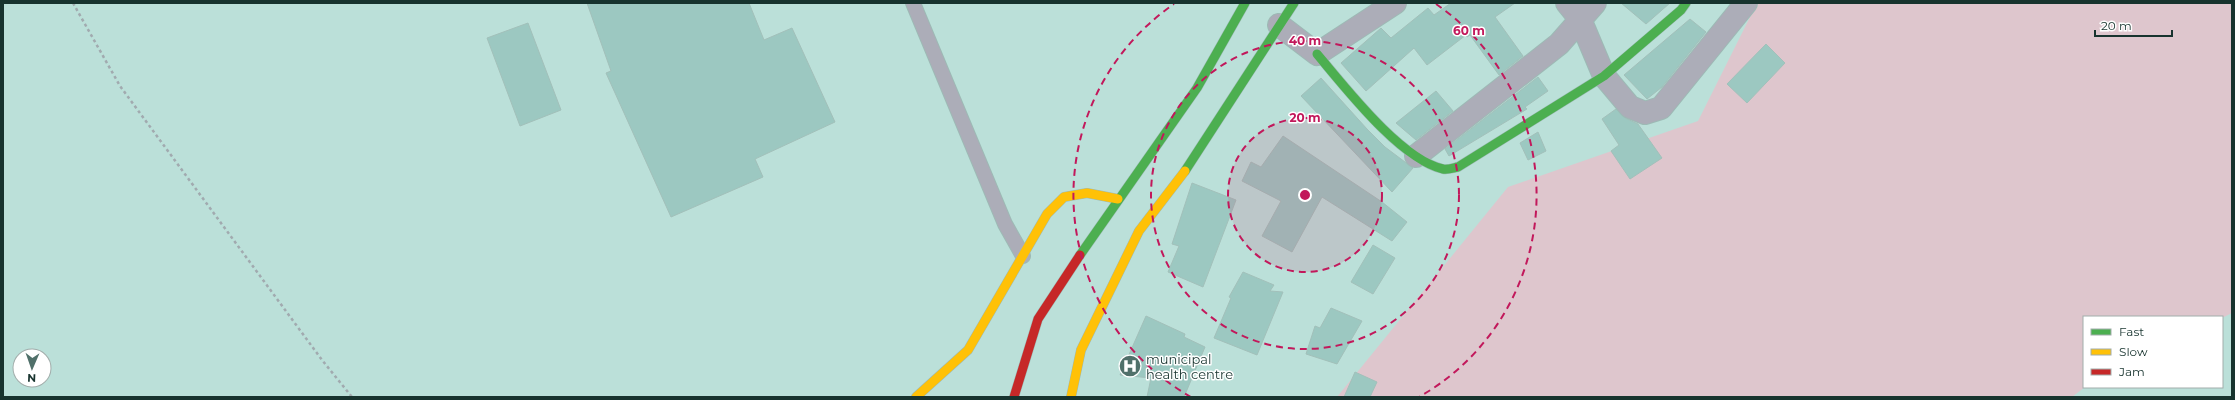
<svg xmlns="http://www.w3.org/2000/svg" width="2235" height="400" viewBox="0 0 2235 400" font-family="Montserrat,sans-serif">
<rect width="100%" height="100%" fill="#bbe0d9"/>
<path fill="#dec6cd" d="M1757 3H2232V313L2222 318 2084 317 2085 387 2072 397H1337L1508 187 1698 121Z"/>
<path fill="#9cc8c1" stroke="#a2c0ba" d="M587 3H749L764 40 792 28 835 122 755 159 763 177 671 217 606 73 611 71Z
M1451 3H1515L1495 17 1523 56 1499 75 1470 35 1467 37 1466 35 1427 65 1414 48 1366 91 1341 63 1381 28 1391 38 1428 8 1434 15Z
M1621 3H1670L1646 24Z
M1690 19 1706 32 1662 87 1647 99 1624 75Z
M528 23 561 110 520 126 487 38Z
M1766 44 1785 63 1747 103 1727 84Z
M1538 77 1548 91 1525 107 1527 109 1449 156 1445 149Z
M1321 78 1367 129 1385 147 1413 168 1392 192 1301 96Z
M1436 91 1453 111 1416 140 1396 123Z
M1616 109 1625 118 1638 124 1662 158 1630 179 1611 151 1619 145 1602 119Z
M1538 132 1546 151 1528 160 1520 143Z
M1283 136 1382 202 1407 222 1392 241 1322 197 1292 252 1262 236 1281 201 1242 181 1251 162 1261 167Z
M1192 183 1236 200 1203 287 1168 272 1179 246 1172 244Z
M1373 245 1395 258 1373 294 1351 282Z
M1243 272 1274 285 1270 291 1283 292 1257 355 1214 338 1231 298 1229 297Z
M1331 308 1362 321 1337 364 1306 354 1315 326 1320 328Z
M1146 316 1185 334 1184 337 1205 347 1184 397H1147L1151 378 1120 375Z
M1355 372 1377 382 1370 397H1344Z"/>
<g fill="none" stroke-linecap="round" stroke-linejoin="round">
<g stroke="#9dbab5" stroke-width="16">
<path id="lane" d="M913 3 1005 224 1023 256"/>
</g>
<g stroke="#9dbab5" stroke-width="24">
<path id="street" d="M1567 3 1580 19 1604 76 1630 107 1645 113 1661 108 1746 3
M1279 25 1317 54 1395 3
M1416 156 1559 44 1595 3"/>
</g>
<g stroke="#9dbab5" stroke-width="10">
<path id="fast" d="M1317 54C1345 87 1400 159 1443 169 1448 170 1453 168 1458 167L1604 76 1681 10 1686 3
M1185 171 1294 3
M1080 255 1197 88 1245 3"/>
</g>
<g stroke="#9dbab5" stroke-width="10">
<path id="slow" d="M916 397 968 350 1047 214 1064 197 1087 193 1118 199
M1071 397 1081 350 1139 231 1185 171"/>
</g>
<g stroke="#9dbab5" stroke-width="10">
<path id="jam" d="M1014 397 1038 319 1080 255"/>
</g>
<path stroke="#a1aaaf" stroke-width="2.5" stroke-dasharray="3 3" stroke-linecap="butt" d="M73 3 120 86 322 360 352 397"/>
<use href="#lane" stroke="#acadb8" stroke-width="14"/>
<use href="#street" stroke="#acadb8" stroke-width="22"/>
<use href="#fast" stroke="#4caf50" stroke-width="9"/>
<use href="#slow" stroke="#ffc107" stroke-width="9"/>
<use href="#jam" stroke="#c62828" stroke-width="9"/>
</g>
<circle cx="1305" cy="195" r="77" fill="#c2185b" fill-opacity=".12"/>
<g fill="none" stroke="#c2185b" stroke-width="2" stroke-dasharray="7 5">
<circle cx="1305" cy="195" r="77"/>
<circle cx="1305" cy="195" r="154"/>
<path d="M1191 397A232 232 0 0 1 1174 4M1436 4A232 232 0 0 1 1419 397"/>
</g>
<defs>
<g id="hospital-disc" transform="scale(1.15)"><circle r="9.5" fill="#50706a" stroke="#fff"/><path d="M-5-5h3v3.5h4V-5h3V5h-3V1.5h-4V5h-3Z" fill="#fff"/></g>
</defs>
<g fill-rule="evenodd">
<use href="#hospital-disc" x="1130" y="366"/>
</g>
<g text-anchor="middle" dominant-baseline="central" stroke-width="3" stroke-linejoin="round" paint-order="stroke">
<g font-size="13" fill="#17332e" stroke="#fff" text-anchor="start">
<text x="1146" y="359">municipal<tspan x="1146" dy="15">health centre</tspan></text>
</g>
</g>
<circle cx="1305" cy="195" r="6" fill="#c2185b" stroke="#fff" stroke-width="2"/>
<g font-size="12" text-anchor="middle" font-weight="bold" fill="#c2185b" stroke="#fff" stroke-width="3" stroke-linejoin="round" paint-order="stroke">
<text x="1469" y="35">60 m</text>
<text x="1305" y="45">40 m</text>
<text x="1305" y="122">20 m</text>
</g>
<rect width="2235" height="400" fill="none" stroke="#17332e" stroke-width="8"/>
<rect x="2083" y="316" width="140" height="72" fill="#ffffff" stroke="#a2adab"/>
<rect x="2091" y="329" width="20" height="6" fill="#4caf50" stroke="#a2adab"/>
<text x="2119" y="336" font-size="12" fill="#17332e">Fast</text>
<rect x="2091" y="349" width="20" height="6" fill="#ffc107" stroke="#a2adab"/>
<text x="2119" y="356" font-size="12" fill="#17332e">Slow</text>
<rect x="2091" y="369" width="20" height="6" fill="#c62828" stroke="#a2adab"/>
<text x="2119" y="376" font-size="12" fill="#17332e">Jam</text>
<g transform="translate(32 368) rotate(182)"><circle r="19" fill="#ffffff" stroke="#a2adab"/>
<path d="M0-3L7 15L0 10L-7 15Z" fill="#50706a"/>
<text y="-6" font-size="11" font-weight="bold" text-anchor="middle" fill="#17332e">N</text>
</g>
<path d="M2095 30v6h77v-6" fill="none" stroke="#17332e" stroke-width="2"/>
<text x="2101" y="30" font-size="12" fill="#17332e" stroke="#ffffff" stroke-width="3" paint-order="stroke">20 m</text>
</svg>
